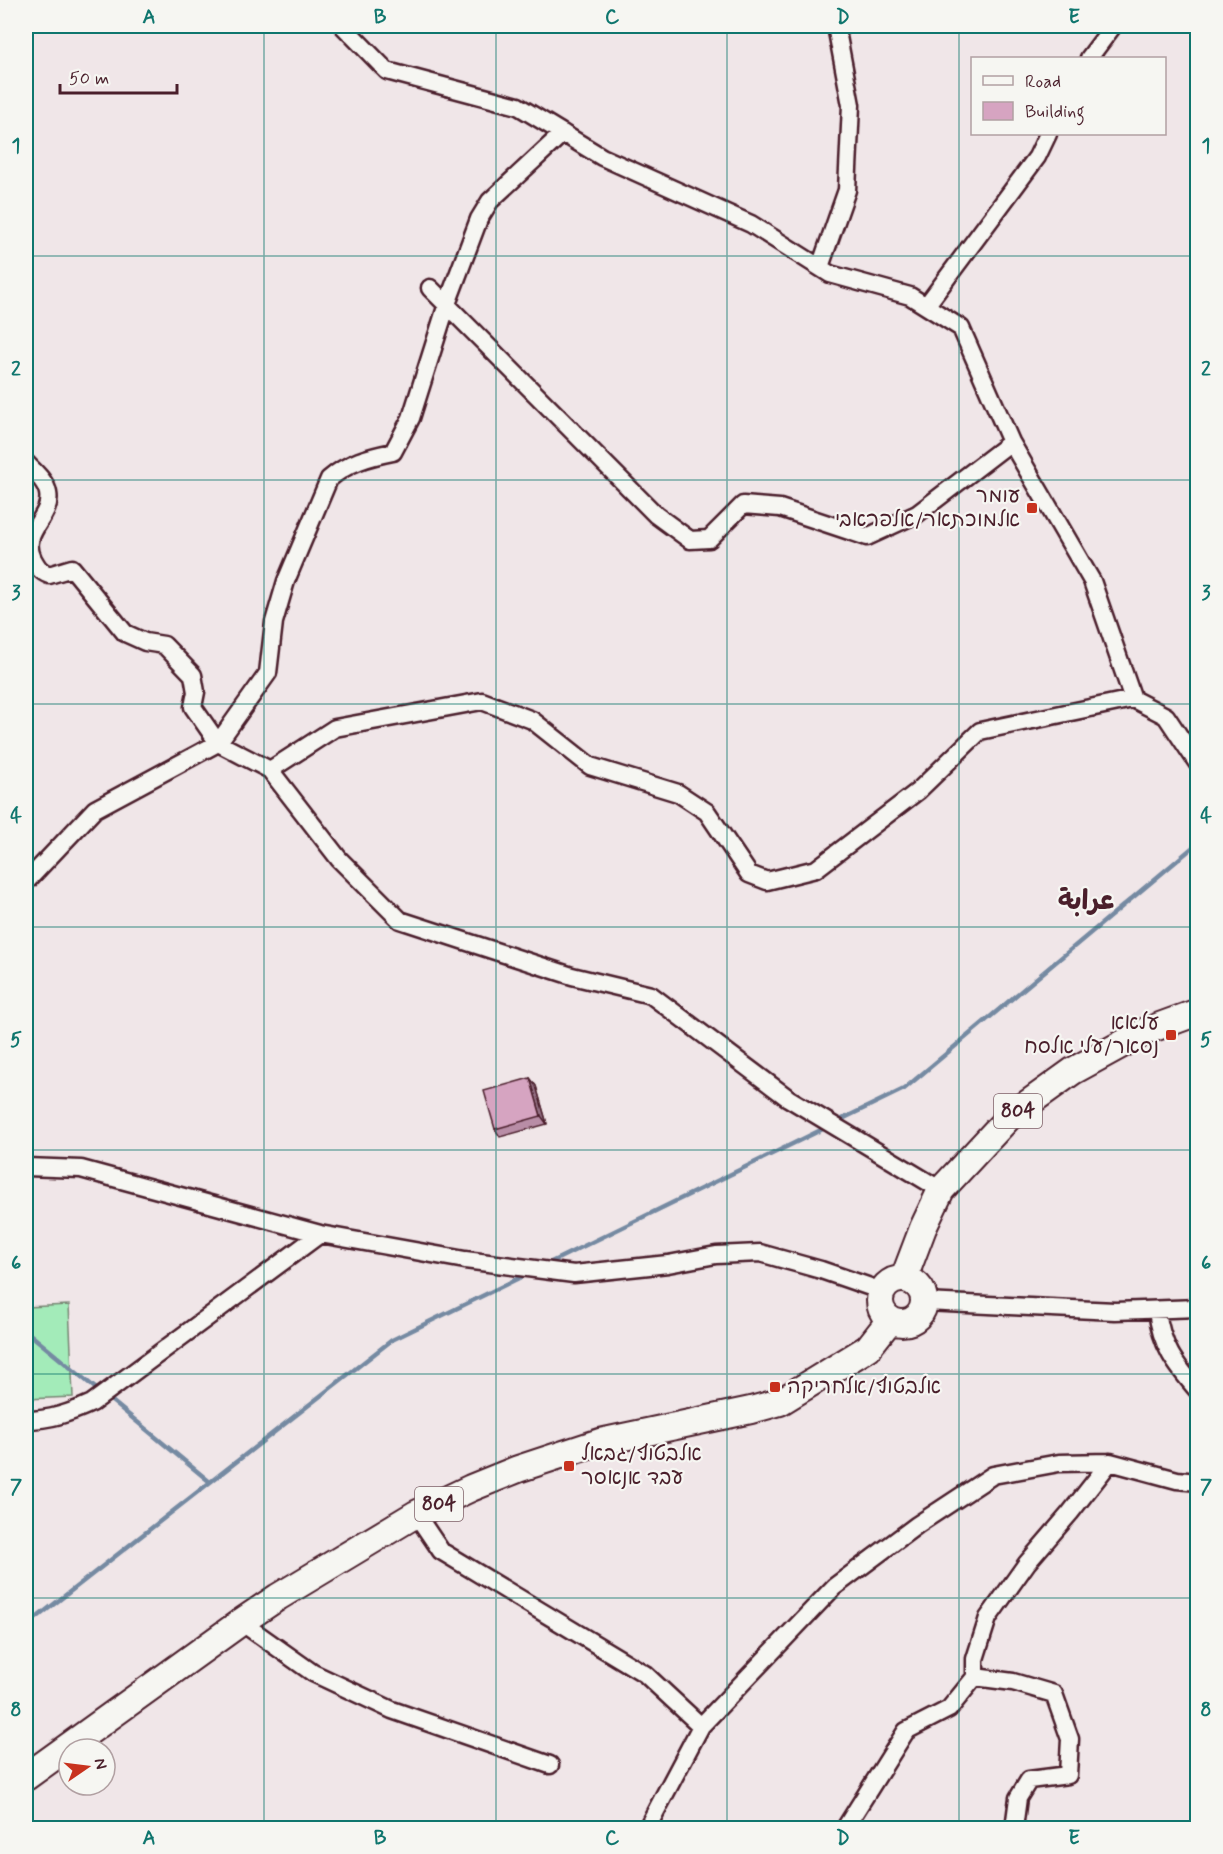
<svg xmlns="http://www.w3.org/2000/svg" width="1223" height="1854" viewBox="0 0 1223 1854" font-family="Mynerve,'Playpen Sans Arabic','Playpen Sans Hebrew',sans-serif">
<rect width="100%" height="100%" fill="#f0e6e8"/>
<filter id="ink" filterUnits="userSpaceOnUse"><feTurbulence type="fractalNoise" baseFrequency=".0167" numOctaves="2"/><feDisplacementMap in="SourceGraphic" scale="12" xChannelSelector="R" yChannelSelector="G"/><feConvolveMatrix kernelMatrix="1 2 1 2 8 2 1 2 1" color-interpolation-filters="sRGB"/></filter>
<g filter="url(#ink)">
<path fill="#a3ebb9" stroke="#768572" stroke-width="1.5" d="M69 1305 73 1397 26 1399V1307Z"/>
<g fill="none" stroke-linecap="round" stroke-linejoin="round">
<path stroke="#758aa2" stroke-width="4.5" d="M836 1122 904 1089 1198 843
M545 1265 829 1126
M26 1331 100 1392
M107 1397 210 1482
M26 1626 392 1340 527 1274"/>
<g stroke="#4a1f2b" stroke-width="21">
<path id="street" d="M343 26 387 71 518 106 602 157 751 224 830 274 910 296 961 328 1011 442 1092 581 1133 699 1166 716 1198 764
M1089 58 1113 26
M820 267 847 190 851 105 836 26
M430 288 656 515 690 540 709 539 743 505 780 508 867 537 917 514 1011 442
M926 306 1037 157 1048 134
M26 463C34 471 46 481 48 493 53 518 19 531 33 559 38 568 40 571 49 575L72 568 125 633 145 642 164 645 193 675 196 692 193 707 218 743 270 770 339 859 400 920 572 976 651 995 788 1098 941 1190
M270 770 335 728 482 701 532 720 590 766 678 793 707 812 749 874 767 881 816 869 918 791 980 731 1133 699
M26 882 95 809 218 743 268 673 274 622 286 581 329 479C349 462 368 457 393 452L411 418 447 304 479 219 490 201 563 133
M26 1167 81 1169 320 1234 465 1260 574 1274 668 1264 716 1255 760 1253 821 1270 882 1291
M925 1302 1115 1311 1198 1308
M1157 1310C1161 1346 1175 1364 1198 1391
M26 1420C50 1420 70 1413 92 1403L320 1234
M416 1514 441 1551 645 1674 701 1726
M241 1622 313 1673 392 1710 550 1765
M647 1828 701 1726 834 1587 917 1525 993 1475 1059 1463 1110 1462 1177 1480 1198 1482
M845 1828 906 1731 949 1709 975 1677
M1014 1828 1018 1798 1029 1780 1068 1775 1070 1739 1054 1694 1013 1682 975 1677V1659L988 1618 1027 1563 1070 1513 1110 1462"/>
</g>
<g stroke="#4a1f2b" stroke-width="30">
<path id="primary" d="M904 1278 923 1228 941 1190 1009 1117 1073 1071 1146 1031 1198 1012
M880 1301a22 22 0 1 1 44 0a22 22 0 1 1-44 0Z
M26 1777 241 1622 278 1597 416 1514 471 1488 518 1469 600 1442 751 1410 780 1402 868 1348 890 1320"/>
</g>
<use href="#street" stroke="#f6f6f2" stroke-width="16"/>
<use href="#primary" stroke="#f6f6f2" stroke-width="26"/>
</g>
<path fill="#b88da6" stroke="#4a1f2b" stroke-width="1.5" d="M530 1078 536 1086 547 1124 500 1137 495 1129Z"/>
<path fill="#967387" stroke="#4a1f2b" stroke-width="1.5" d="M530 1078 536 1086 547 1124 541 1116Z"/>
<path fill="#d6a4c1" stroke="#4a1f2b" stroke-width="1.5" d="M530 1078 541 1116 495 1129 484 1091Z"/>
</g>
<path fill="none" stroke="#0f766e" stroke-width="1.5" stroke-opacity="0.55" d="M264 26V1828M496 26V1828M727 26V1828M959 26V1828M26 256H1198M26 480H1198M26 704H1198M26 927H1198M26 1150H1198M26 1374H1198M26 1598H1198"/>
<g fill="#c8321e" stroke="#f6f6f2" stroke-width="2">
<rect x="1026" y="502" width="12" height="12" rx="3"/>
<rect x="1165" y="1029" width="12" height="12" rx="3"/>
<rect x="769" y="1381" width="12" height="12" rx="3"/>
<rect x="563" y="1460" width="12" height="12" rx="3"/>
</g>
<g text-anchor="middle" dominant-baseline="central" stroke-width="4.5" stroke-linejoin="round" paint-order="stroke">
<g fill="#f6f6f2" stroke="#7e6067" stroke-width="1.5">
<rect x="994" y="1094" width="48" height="34" rx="4.5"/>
<rect x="415" y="1487" width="48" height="34" rx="4.5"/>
</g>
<g font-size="20" font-weight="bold" fill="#4a1f2b">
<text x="1018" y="1111">804</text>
<text x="439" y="1504">804</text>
</g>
<g font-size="21" fill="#4a1f2b" stroke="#f6f6f2" text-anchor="end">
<text x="1020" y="496">עומר<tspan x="1020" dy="24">אלמוכתאר/אלפראבי</tspan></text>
<text x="1159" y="1023">עלאא<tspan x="1159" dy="24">נסאר/עלי אלסח</tspan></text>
<text x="787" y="1387" text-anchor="start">אלבטוף/אלחריקה</text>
<text x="581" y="1454" text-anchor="start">אלבטוף/גבאל<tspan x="581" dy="24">עבד אנאסר</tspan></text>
</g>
<g font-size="27" font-weight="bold" fill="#4a1f2b" stroke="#f6f6f2">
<text x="1086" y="901">عرابة</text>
</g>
</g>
<rect width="1223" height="1854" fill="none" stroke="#f6f6f2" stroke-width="66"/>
<rect x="971" y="57" width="195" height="78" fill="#f6f6f2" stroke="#b1a0a2" stroke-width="1.5"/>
<rect x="983" y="76" width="30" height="9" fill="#f6f6f2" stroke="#b1a0a2" stroke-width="1.5"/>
<text x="1025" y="87" font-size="18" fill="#4a1f2b">Road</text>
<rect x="983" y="102" width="30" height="18" fill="#d6a4c1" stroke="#b1a0a2" stroke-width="1.5"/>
<text x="1025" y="117" font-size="18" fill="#4a1f2b">Building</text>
<g transform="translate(87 1767) rotate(76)"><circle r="28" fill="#f6f6f2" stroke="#b1a0a2" stroke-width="1.5"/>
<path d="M0-4.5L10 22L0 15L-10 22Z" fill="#c8321e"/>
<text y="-9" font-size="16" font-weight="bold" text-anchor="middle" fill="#4a1f2b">N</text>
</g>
<path d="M60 84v9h117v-9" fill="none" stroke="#4a1f2b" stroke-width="3"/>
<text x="69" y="84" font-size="18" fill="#4a1f2b" stroke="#f6f6f2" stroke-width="4.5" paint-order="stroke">50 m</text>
<rect x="33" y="33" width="1157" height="1788" fill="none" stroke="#0f766e" stroke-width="2"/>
<g font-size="20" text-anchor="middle" font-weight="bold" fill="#0f766e">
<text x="149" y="23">A</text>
<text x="380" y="23">B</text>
<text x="612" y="23">C</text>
<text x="843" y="23">D</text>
<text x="1074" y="23">E</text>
<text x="16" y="152">1</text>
<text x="1206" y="152">1</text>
<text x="16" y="375">2</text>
<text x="1206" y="375">2</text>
<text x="16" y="599">3</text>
<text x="1206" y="599">3</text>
<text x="16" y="822">4</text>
<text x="1206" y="822">4</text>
<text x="16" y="1046">5</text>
<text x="1206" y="1046">5</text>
<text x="16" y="1269">6</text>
<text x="1206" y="1269">6</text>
<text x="16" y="1493">7</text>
<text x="1206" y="1493">7</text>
<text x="16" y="1716">8</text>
<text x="1206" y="1716">8</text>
<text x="149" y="1844">A</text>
<text x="380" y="1844">B</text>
<text x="612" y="1844">C</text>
<text x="843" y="1844">D</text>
<text x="1074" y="1844">E</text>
</g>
</svg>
